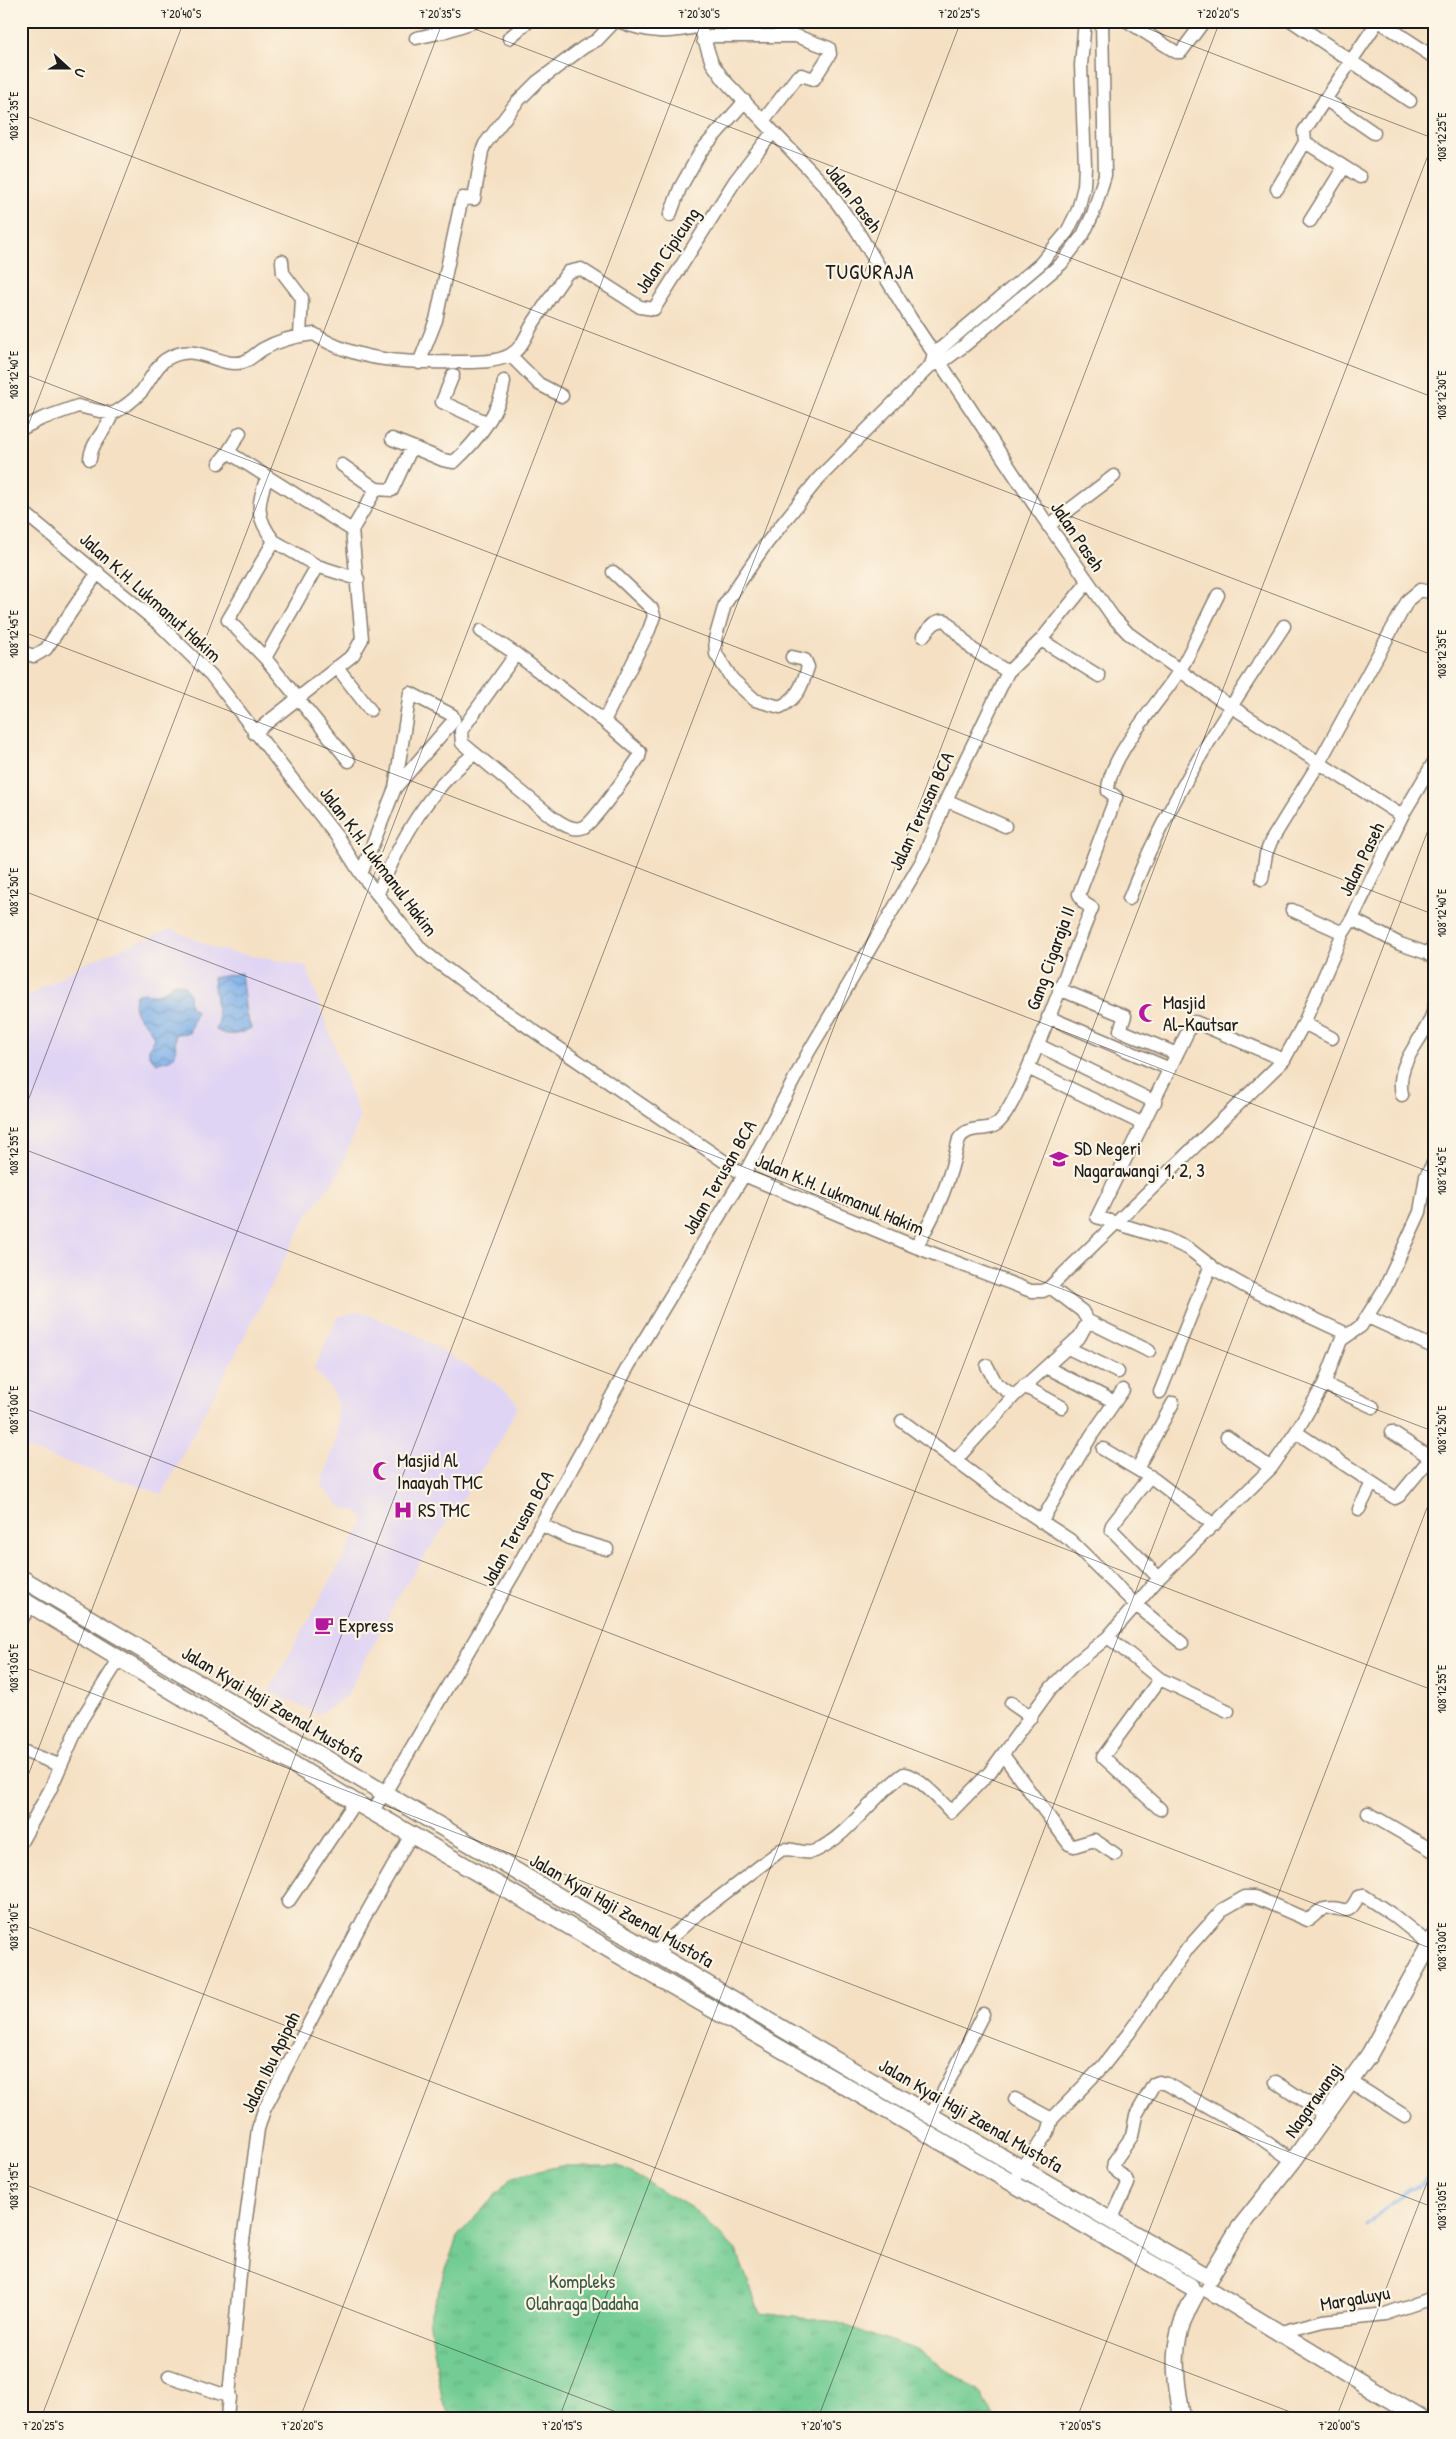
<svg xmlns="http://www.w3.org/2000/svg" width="1456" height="2439" viewBox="0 0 1456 2439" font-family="'Patrick Hand',sans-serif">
<defs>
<pattern id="grass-tufts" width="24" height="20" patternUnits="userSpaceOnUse" patternTransform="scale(1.25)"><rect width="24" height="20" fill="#72cc93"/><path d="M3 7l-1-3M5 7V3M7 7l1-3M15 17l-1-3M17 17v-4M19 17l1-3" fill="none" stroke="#62af7e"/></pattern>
<pattern id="water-waves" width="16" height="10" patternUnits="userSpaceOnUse" patternTransform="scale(1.25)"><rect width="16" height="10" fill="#7eb0ea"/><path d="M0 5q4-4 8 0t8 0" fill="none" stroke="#668ebd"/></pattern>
</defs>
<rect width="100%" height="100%" fill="#fcf5e5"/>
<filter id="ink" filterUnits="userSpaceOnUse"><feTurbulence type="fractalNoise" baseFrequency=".02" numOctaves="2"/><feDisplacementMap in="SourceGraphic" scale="10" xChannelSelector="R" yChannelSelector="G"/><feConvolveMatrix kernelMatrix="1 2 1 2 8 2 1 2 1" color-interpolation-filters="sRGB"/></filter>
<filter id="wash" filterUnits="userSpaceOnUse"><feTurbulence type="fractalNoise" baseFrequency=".0096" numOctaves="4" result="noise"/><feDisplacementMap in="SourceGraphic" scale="20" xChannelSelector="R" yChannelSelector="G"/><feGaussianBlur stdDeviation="1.12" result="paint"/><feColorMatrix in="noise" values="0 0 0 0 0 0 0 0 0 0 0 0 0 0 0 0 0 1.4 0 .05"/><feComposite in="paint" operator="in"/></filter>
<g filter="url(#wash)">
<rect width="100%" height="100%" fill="#f5e0c3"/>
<path fill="#e0d4f4" d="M171 929 216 949 306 966 360 1118 338 1175 307 1216 162 1494 21 1447V1007L32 994 85 963Z
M360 1311 416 1335 497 1384 515 1400 517 1407 501 1440 398 1597 346 1697 319 1714 269 1691 363 1522V1515L340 1506 322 1486 337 1433 338 1408 333 1392 314 1368 338 1317Z"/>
<path fill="url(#grass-tufts)" stroke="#477458" d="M560 2166H619L692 2208 736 2250 760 2313 836 2322 920 2351 980 2393 994 2418H450L442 2399 429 2318 457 2237 512 2177Z"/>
<path fill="url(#water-waves)" stroke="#4d6683" d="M241 973 246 1014 251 1028C239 1035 229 1037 216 1030L219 1022 213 978Z
M175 983 184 985 189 995 190 1007 196 1011 189 1033 175 1034C175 1053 181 1059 157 1063L149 1056V1049L154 1038C149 1020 128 1017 136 995 143 991 149 995 157 994 164 993 169 987 175 983Z"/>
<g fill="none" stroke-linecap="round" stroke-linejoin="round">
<path stroke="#7eb0ea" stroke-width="3" d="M1366 2226 1410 2188C1421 2187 1430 2177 1435 2167"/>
</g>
</g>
<g filter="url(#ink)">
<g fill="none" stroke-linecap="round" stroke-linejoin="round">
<g stroke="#887e70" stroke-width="15">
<path id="minor" d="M618 21C648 33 669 34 700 26
M698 21 712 63 724 80 825 186 856 229 911 319 1035 506 1113 617 1128 633 1215 696 1402 816 1352 919 1400 944 1435 956
M1127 21 1176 52H1181L1204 21
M1292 21 1410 101
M1379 21 1435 58
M416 38 443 32 476 21
M509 38 529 21
M703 40 713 36H796L829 48 830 54 814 79 801 75 797 77 763 121
M1325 99 1374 133
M1305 142 1360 177
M1277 189 1305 142 1304 131 1378 21
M670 215 680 188 701 151 745 101
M1310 221 1344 167
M282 261 283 273 302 298 300 335
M510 355 539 384 562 396
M419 363 436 320 461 202 463 198 474 199 482 151 485 144 517 102 537 82 584 47 597 40 615 21
M933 365 941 363 965 345 1061 264 1083 235 1093 214 1105 175 1102 21
M453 375 442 402 486 422
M21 429 41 419 78 406 112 414C123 408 133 401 142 391 149 382 156 366 165 360 196 339 218 369 243 362 250 360 256 353 263 349 279 340 296 336 314 334 356 362 408 363 457 362 473 362 495 363 510 355 523 348 526 334 534 322 545 305 556 288 568 272L581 269 640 307 654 309 735 181 773 132
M392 439 412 447
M228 452 240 433
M90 459C91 442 107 430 112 414
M219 463 228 452 352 530
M267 477C257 504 255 517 274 541
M376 489 392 490 412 447 443 460 454 462C476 442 501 411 504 381
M21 510 160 625 211 675 338 838 361 874 422 950 436 961 480 994 744 1175 916 1247 1031 1291H1043L1050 1287 1284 1060 1304 1023 1343 933 1352 919
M1048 526 1114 476
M481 631 516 654 461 731 462 743 552 817C561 823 573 832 584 827 593 823 631 769 639 757L640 752 604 721 516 654
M923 636C929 629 936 618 946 621L972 649 1008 672
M1041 640 1099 676
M21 652 34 656 46 649 98 572
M792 657 805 660 808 667C802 686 798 698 780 707L755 700 732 679 716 654 715 639 725 604 763 548 818 479 931 365 934 354 1040 264 1067 232 1078 210 1084 186 1085 166 1081 65 1085 21
M265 658 317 566
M337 667 370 710
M604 721 649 630 654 616 652 609 613 572
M254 733 353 655 362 639 352 530 376 489 342 465
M349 761 265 658 228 620 274 541 317 566 358 579
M946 800 1005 826
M1402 816 1435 760
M361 874 395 788 454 720 452 715 410 693 395 788
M1262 879 1266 854 1271 841 1319 763 1408 600 1420 590 1435 593
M378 893C401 840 427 791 473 755
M1129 899C1167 801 1226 713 1284 626
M1292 910 1343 933
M1429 955 1435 941
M1059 989 1125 1016 1120 1030 1177 1054
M1048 1017 1170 1069
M1304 1023 1332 1038
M1038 1045 1155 1102
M1284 1060 1200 1024 1195 1022 1191 1025 1097 1217 1167 1239 1189 1249 1216 1270 1248 1288 1347 1334
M1028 1068 1143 1124
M1402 1095C1394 1057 1430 1038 1435 1003
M916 1247C939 1208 949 1183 959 1139 969 1123 988 1134 999 1122 1011 1110 1021 1083 1028 1068 1051 1016 1070 961 1092 908L1084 903 1079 894 1116 797 1108 791C1108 757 1161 700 1180 670 1194 646 1205 620 1218 595
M1050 1287 1082 1311 1088 1321 1149 1351
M1368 1317 1431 1346
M1068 1348 1118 1372
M987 1366 996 1383 1014 1396
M1046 1367 1115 1402
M1324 1384 1373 1407
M1024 1386 1062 1407
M1160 1392 1211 1265
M902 1421 1003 1496 1070 1540 1135 1604 1182 1643
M1296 1432 1395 1498 1399 1496 1428 1461 1435 1463
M1391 1432 1425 1454 1428 1461
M1227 1437 1271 1468
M1103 1449 1155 1480 1214 1525
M955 1461 1014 1396 1080 1336 1088 1321
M1137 1469 1173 1403
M1150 1476 1112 1525 1111 1529 1159 1578
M1359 1509 1372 1483
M1041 1522 1091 1436 1123 1390
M540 1524 569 1538 607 1549
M21 1620 31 1605
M1108 1637 1160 1679 1228 1711
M1160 1679 1103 1757 1160 1809
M1011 1703 1031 1717
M21 1750 59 1765
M1003 1755 1069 1844 1074 1846 1094 1840 1115 1854
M372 1811 385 1793 514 1573 629 1365 744 1175 808 1053 923 859 946 800 1008 672 1041 640 1087 583
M1368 1813 1435 1852
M21 1842 50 1790 81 1720 120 1658
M288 1902 355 1802
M654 1953 695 1916 781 1850C792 1846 804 1856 815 1851 851 1834 872 1796 904 1774 917 1775 942 1802 951 1812L990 1772 1051 1688 1071 1667 1108 1637 1159 1578 1271 1468 1296 1432 1324 1384 1341 1340 1361 1326 1385 1288 1420 1212 1426 1176 1435 1160
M1350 2081 1405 2116
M1276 2082 1326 2115
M1015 2099 1052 2119
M931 2116 983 2014
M1011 2184 1048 2132 1052 2119 1103 2066 1129 2033 1188 1948 1222 1910 1245 1897H1255L1308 1920C1314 1917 1317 1910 1325 1909 1343 1904 1346 1921 1358 1897L1364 1896 1393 1915 1429 1944
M1111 2220 1128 2184 1126 2179 1113 2168 1114 2162 1132 2136 1136 2115 1154 2084 1159 2082 1167 2084 1255 2134 1293 2161
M1281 2332 1323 2321 1385 2314 1435 2297
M169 2376 230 2397
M227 2418 243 2241 258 2129 264 2110 365 1916 411 1835"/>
</g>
<g stroke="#887e70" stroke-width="19">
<path id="major" d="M21 1578 859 2074 1203 2274
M21 1599 355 1802 1190 2286
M1209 2278 1238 2230 1293 2161 1369 2055 1435 1935
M1209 2290 1420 2418
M1182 2418C1174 2368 1169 2340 1196 2294"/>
</g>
<use href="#minor" stroke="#fff" stroke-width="12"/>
<use href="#major" stroke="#fff" stroke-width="16"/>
</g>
</g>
<path fill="none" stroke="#1c1c1c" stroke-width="1" stroke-opacity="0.45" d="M454 21 1435 398M1128 21 1435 139M21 114 1435 656M21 373 1435 915M21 444 184 21M21 631 1435 1174M21 890 1435 1432M21 1119 443 21M21 1148 1435 1691M21 1407 1435 1950M21 1666 1435 2208M21 1794 702 21M21 1924 1306 2418M21 2183 632 2418M41 2418 961 21M300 2418 1220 21M559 2418 1435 137M818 2418 1435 812M1077 2418 1435 1487M1336 2418 1435 2162"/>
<defs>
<g id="mosque-bare" transform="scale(1.5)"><path d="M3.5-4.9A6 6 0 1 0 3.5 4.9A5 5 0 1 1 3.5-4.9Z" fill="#b5179e" stroke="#fcf5e5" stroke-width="2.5" paint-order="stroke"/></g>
<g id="school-bare" transform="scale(1.5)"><path d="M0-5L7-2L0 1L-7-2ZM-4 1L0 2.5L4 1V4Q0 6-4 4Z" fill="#b5179e" stroke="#fcf5e5" stroke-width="2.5" paint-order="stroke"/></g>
<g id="hospital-bare" transform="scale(1.5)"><path d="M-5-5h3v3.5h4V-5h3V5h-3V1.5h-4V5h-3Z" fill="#b5179e" stroke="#fcf5e5" stroke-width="2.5" paint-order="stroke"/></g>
<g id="cafe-bare" transform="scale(1.5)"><path d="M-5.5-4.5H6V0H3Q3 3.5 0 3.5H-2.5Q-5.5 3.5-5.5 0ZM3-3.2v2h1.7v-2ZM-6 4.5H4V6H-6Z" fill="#b5179e" stroke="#fcf5e5" stroke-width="2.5" paint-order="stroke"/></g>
</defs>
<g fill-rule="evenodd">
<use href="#mosque-bare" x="1148" y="1013"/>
<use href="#school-bare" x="1059" y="1159"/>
<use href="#mosque-bare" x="382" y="1471"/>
<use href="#hospital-bare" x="403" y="1510"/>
<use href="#cafe-bare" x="324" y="1625"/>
</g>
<g text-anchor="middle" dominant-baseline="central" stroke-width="4.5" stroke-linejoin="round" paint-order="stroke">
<g font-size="19" fill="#1c1c1c" stroke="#fcf5e5">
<text transform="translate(854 198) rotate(53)">Jalan Paseh</text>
<text transform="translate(667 250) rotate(-56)">Jalan Cipicung</text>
<text transform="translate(1078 536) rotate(56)">Jalan Paseh</text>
<text transform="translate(151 597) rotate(42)">Jalan K.H. Lukmanut Hakim</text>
<text transform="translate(921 811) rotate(-65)">Jalan Terusan BCA</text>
<text transform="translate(1361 859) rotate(-64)">Jalan Paseh</text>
<text transform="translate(379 861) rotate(53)">Jalan K.H. Lukmanul Hakim</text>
<text transform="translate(1050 958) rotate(-70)">Gang Cigaraja II</text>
<text transform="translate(719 1177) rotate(-60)">Jalan Terusan BCA</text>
<text transform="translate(840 1194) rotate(23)">Jalan K.H. Lukmanul Hakim</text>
<text transform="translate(517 1528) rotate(-61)">Jalan Terusan BCA</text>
<text transform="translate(273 1704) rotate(31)">Jalan Kyai Haji Zaenal Mustofa</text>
<text transform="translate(622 1910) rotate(30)">Jalan Kyai Haji Zaenal Mustofa</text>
<text transform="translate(270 2062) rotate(-64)">Jalan Ibu Apipah</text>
<text transform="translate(1313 2100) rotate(-55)">Nagarawangi</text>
<text transform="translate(971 2115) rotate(30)">Jalan Kyai Haji Zaenal Mustofa</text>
<text transform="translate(1355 2298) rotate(-10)">Margaluyu</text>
</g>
<g font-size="19" fill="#1c1c1c" stroke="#fcf5e5" text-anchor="start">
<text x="1163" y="1002">Masjid<tspan x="1163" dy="22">Al-Kautsar</tspan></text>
<text x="1074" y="1148">SD Negeri<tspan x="1074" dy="22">Nagarawangi 1, 2, 3</tspan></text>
<text x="397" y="1460">Masjid Al<tspan x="397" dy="22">Inaayah TMC</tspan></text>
<text x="418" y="1510">RS TMC</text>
<text x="339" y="1625">Express</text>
</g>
<g font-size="19" fill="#3a5a46" stroke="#fcf5e5">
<text x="582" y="2281">Kompleks<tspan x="582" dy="22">Olahraga Dadaha</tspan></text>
</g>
<g font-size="21" letter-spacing="1" fill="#1c1c1c" stroke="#fcf5e5">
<text x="870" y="271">TUGURAJA</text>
</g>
</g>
<rect width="1456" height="2439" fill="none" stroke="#fcf5e5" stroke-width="55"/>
<g transform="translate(68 68) rotate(111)" stroke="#fcf5e5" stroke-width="4" paint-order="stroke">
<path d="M0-4L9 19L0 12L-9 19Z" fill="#1c1c1c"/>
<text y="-8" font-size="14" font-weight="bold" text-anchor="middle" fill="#1c1c1c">U</text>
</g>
<rect x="28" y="28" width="1400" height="2384" fill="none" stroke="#1c1c1c" stroke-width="2"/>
<g font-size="12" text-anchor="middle" fill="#1c1c1c">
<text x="181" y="18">7°20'40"S</text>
<text x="440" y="18">7°20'35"S</text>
<text x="699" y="18">7°20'30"S</text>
<text x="959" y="18">7°20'25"S</text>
<text x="1218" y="18">7°20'20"S</text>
<text transform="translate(14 116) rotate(-90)" y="4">108°12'35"E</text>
<text transform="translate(1442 137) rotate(-90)" y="4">108°12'25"E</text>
<text transform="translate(14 375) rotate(-90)" y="4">108°12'40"E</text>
<text transform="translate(1442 395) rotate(-90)" y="4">108°12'30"E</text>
<text transform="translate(14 634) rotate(-90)" y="4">108°12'45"E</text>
<text transform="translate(1442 654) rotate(-90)" y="4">108°12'35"E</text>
<text transform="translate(14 892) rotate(-90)" y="4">108°12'50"E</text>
<text transform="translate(1442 913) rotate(-90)" y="4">108°12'40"E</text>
<text transform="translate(14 1151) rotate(-90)" y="4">108°12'55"E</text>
<text transform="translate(1442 1171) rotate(-90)" y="4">108°12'45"E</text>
<text transform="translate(14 1410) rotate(-90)" y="4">108°13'00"E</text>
<text transform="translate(1442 1430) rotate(-90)" y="4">108°12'50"E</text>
<text transform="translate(14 1668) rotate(-90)" y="4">108°13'05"E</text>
<text transform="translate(1442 1689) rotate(-90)" y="4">108°12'55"E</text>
<text transform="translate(14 1927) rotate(-90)" y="4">108°13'10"E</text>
<text transform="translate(1442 1947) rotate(-90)" y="4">108°13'00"E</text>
<text transform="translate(14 2186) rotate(-90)" y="4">108°13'15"E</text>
<text transform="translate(1442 2206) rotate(-90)" y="4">108°13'05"E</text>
<text x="43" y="2430">7°20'25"S</text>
<text x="302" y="2430">7°20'20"S</text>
<text x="562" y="2430">7°20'15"S</text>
<text x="821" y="2430">7°20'10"S</text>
<text x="1080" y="2430">7°20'05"S</text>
<text x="1339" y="2430">7°20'00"S</text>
</g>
</svg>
